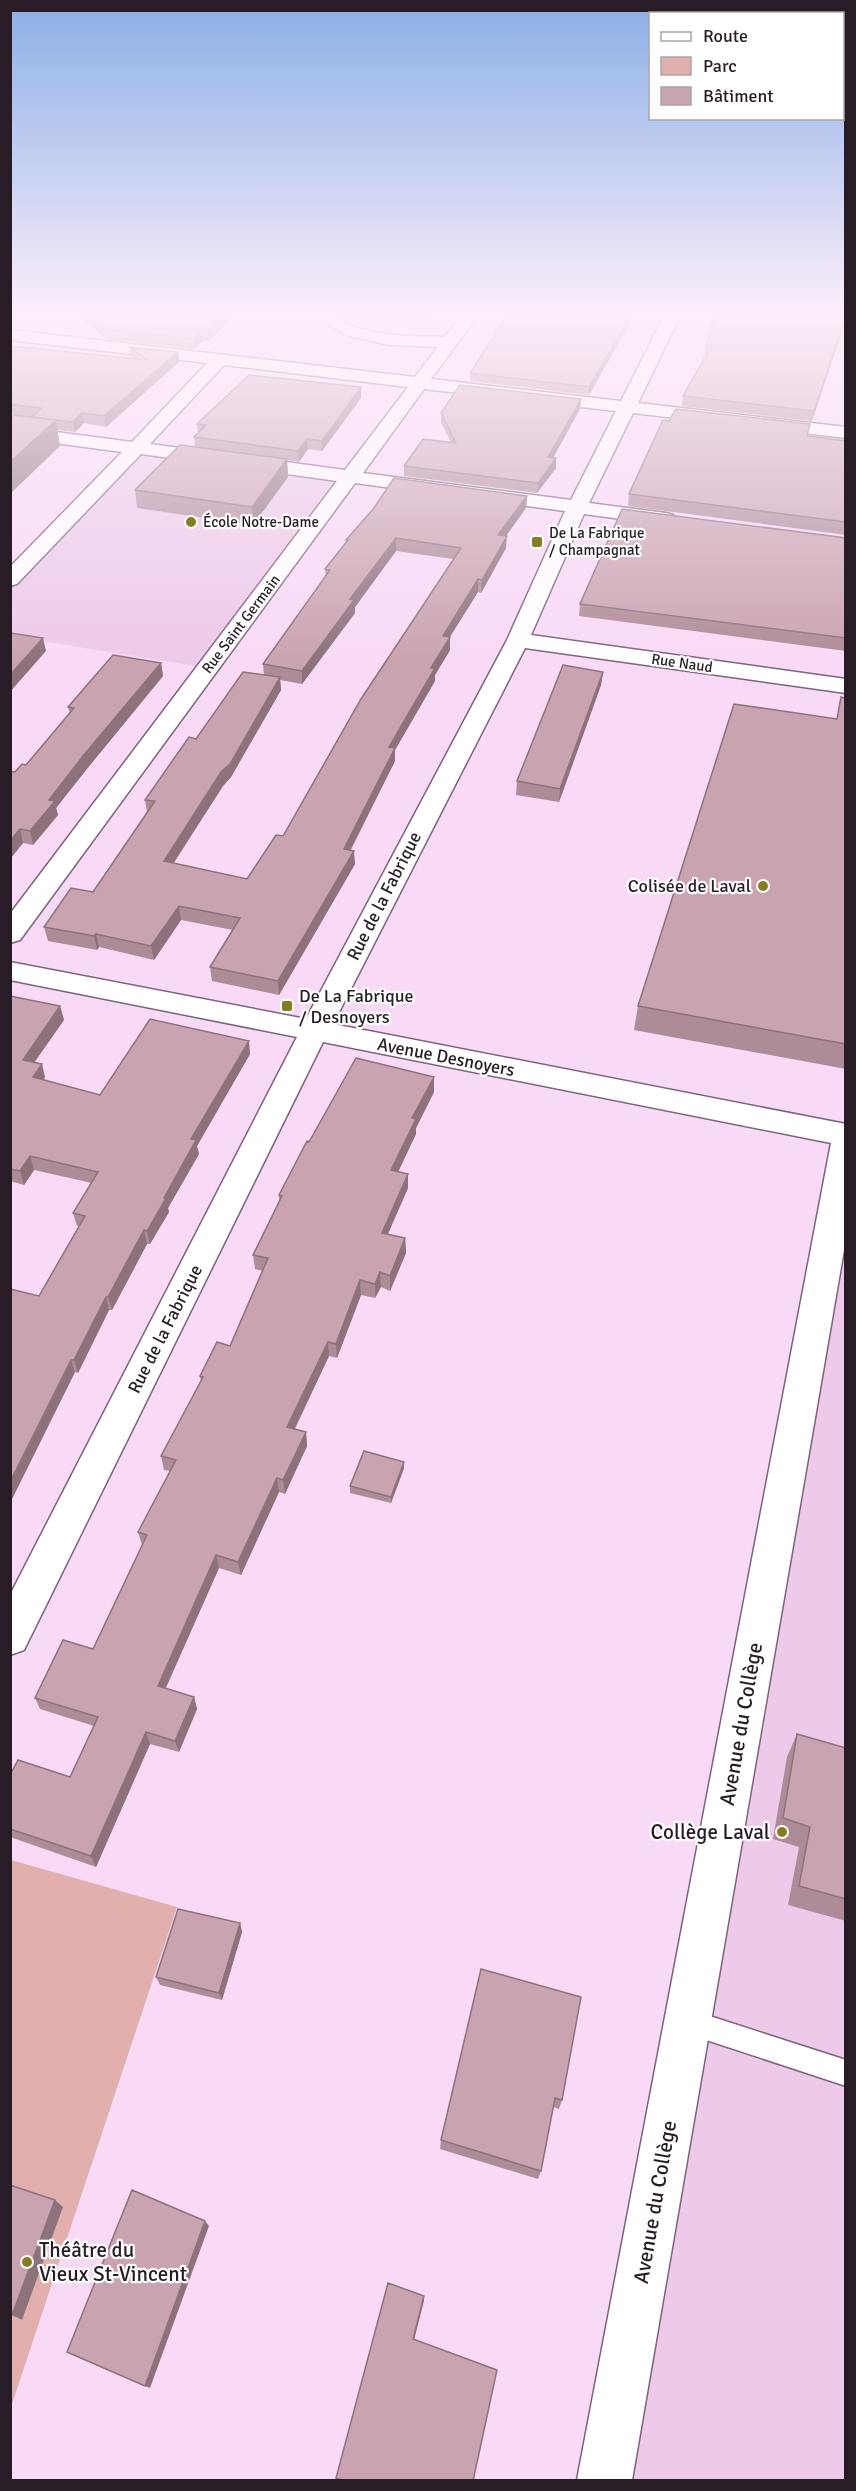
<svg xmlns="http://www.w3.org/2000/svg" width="856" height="2491" viewBox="0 0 856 2491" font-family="Signika,sans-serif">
<rect width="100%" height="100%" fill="#f9daf6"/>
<path fill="#edcae9" d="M136 448 350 476 207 668 11 636 10 580Z
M845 1144V2480H595L700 1951Z"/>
<path fill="#e1afac" d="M11 1860 177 1907 11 2407Z"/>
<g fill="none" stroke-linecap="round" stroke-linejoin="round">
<g stroke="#7d637b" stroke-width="3">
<path id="lane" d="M688 2009 846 2060V2086L679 2031 675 2022 679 2013Z"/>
</g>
<g stroke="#7d637b" stroke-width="3">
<path id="street" d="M310 314C339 313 339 323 362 329 389 337 418 336 445 337L463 314H479L431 379 621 401 665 314H681L638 403 846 427V438L633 413 589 503 666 513 673 515 676 519 673 523 666 525 584 514 531 635 846 679V693L525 648 333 1024 846 1124V1238L632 2480H577L831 1143 323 1042 24 1650 10 1655V1595L297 1037 10 980V962L306 1019 507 640 565 511 355 483 20 940 10 943V914L337 481 141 454 17 584 10 586V567L122 452 10 437V426L132 442 207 363 10 340V330L415 377 438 347 390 345 349 336ZM224 365 408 387 345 470 150 444ZM424 389 616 411 571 500 363 473Z"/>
</g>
<use href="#lane" fill="#fff" fill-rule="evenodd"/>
<use href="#street" fill="#fff" fill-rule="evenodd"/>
</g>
<path fill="#ae8c97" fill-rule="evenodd" d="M74 314H237L208 341H203L194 349 107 339Z
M327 314H434L429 324 342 318Z
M635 314 589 395 470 381V373Z
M846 314V320L812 421 682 406 683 396 707 354H704L706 344 710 333 711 325Z
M10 346 134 359 131 356 129 347 178 352 179 362 106 427 84 423 75 432 57 430 60 446 32 417 10 414Z
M361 398 322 451 308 449 299 462 287 460 288 477 253 525 137 508 135 490 195 447 194 437 198 433 197 424Z
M581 399 580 409 553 457 556 468 537 493 404 476V466L451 442 441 423V413Z
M669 421 846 441V535L628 506 629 494Z
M527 496 526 508 506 536V548L481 593 478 592 450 637V650L435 675V681L395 750V761L351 850 355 864 279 995 212 981 210 967 233 930 181 920 154 960 99 947 97 950 48 941 44 927 93 892 147 812 145 800 196 739 264 675 263 664 326 577 325 569 346 543V540ZM396 551 453 559 283 836 247 879 174 863 223 786 231 777 281 690 280 680 302 684 355 613V607Z
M846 538V651L579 616 580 604Z
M161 663 163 676 86 770 56 808 58 815 33 845 23 843 10 859V771L15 772 26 765 70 713 68 707Z
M603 672 601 685 559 802 516 795 517 781Z
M846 698V1069L634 1030 638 1006 837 719Z
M10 996 60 1006 64 1020 34 1062 45 1077 44 1080 100 1095 250 1054 197 1146 199 1154 168 1208 169 1212 150 1244H147L112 1310H109L78 1373 75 1372 10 1503V1289L39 1296 79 1226H77L73 1213 92 1183 34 1170 24 1185 10 1181Z
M434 1092 416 1128V1134L398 1171 408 1188 388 1234 405 1238 406 1253 390 1291 381 1287 375 1298 361 1295 337 1358 329 1356 295 1429 306 1432 307 1446 285 1494 279 1492 241 1575 219 1568 166 1688 194 1697 197 1709 179 1752 150 1744 96 1867 10 1837V1775L70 1777 94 1726 40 1709 35 1698 93 1649 142 1545 138 1532 170 1471 164 1470 161 1456 201 1382 200 1376 230 1346 263 1271 255 1269 253 1255 279 1201V1195L309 1142Z
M404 1462V1468L391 1503 350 1493V1486Z
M797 1734 846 1748V1921L788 1905 799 1847 773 1839 787 1757Z
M240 1923 242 1932 222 2000 160 1985 156 1977Z
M481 1969 562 2100 559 2109 553 2107 541 2171 538 2179 440 2149 441 2140Z"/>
<path fill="#8d727b" d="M226 314H237L208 341 207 331Z
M429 314H434L429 324Z
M631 314H635L589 395V387Z
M846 316V320L812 421 814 411Z
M202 330 203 341 194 349 193 339Z
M178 352 179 362 106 427 104 416Z
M361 387V398L322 451V441Z
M581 399 580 409 548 467V457Z
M82 413 84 423 75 432 73 422Z
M56 420 60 446 10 494V462Z
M307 439 308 449 299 462 298 451Z
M556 458V468L537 493 538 483Z
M287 459 288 477 253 525 252 507Z
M527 496 526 508 498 547V535Z
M507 536 506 548 481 593 482 580Z
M396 538V551L355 607V613L302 684V671L350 599Z
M478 579V592L442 649 443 636Z
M450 637V650L435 675V681L395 750V761L344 862V849L389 747 431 668Z
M43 638 46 651 10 692V675Z
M161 663 163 676 86 770 56 808 58 815 33 845 30 831 49 800 83 756Z
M603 672 601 685 559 802 560 789Z
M280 677 281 690 231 777 223 786 166 874 164 861Z
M20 829 23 843 10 859V841Z
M354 851 355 864 279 995 278 981Z
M179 906 181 920 154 960 151 946Z
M96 934 99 947 97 950 94 936Z
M60 1006 64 1020 27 1073 23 1060Z
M249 1041 250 1054 197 1146 199 1154 168 1208 169 1212 150 1244 147 1231 191 1139Z
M42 1064 45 1077 36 1090 33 1077Z
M434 1077V1092L416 1128V1134L392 1185 391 1170 412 1118Z
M30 1156 34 1170 24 1185 20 1171Z
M408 1174V1188L382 1247V1233Z
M144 1230 147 1244 112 1310 108 1297Z
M405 1238 406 1253 390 1291V1276Z
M380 1272 381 1287 375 1298V1284Z
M360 1280 361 1295 337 1358 336 1344Z
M106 1297 109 1310 78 1373 74 1360Z
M328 1342 329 1356 289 1440 287 1427Z
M71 1360 75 1372 10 1503V1482Z
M306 1432 307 1446 285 1494 283 1480Z
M404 1462V1468L391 1503V1497Z
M277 1478 279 1492 241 1575 238 1562Z
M216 1555 219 1568 161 1698 158 1686Z
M194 1697 197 1709 179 1752 175 1741Z
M146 1732 150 1744 96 1867 91 1856Z
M240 1923 242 1932 222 2000 219 1993Z
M55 2200 63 2207 22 2320 12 2315Z
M205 2221 209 2226 150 2388 145 2386Z
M424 2296V2301L413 2344V2339Z"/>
<path fill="#caa3b0" stroke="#8d727b" stroke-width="1.5" d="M86 314H226L207 331 202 330 193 339 106 329Z
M508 314H631L589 387 470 373Z
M716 314H846V316L814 411 683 396 712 345 706 344 714 325H711Z
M10 346 148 360 129 347 178 352 104 416 82 413 73 422 32 417 41 408 10 404Z
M249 375 361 387 322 441 307 439 298 451 194 437 206 425 197 424Z
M460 385 581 399 548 457 556 458 538 483 404 466 423 439 456 443 441 413Z
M676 409 810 424 807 436 846 441V522L629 494 663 420 669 421Z
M14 415 56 420 10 462V418Z
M180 445 287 459 252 507 135 490Z
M394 478 527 496 498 535 507 536 482 580 478 579 443 636 450 637 431 668H435L389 747 395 748 344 849 354 851 278 981 210 967 240 918 179 906 151 946 96 934 94 936 44 927 71 888 93 892 155 801 145 800 189 737 196 739 243 672 280 677 230 764 221 772 164 861 247 879 276 835 283 836 361 699 461 548 396 538 350 599 354 600 302 671 263 664 330 570 325 569 348 540H346L374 508Z
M622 509 846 538V638L580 604Z
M10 633 43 638 10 675Z
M113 655 161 663 83 756 49 800 55 801 30 831 20 829 10 841V771L15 772 22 764 26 765 74 708 68 707Z
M563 665 603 672 560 789 517 781Z
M841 697 846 698V1044L638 1006 734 704 837 719Z
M10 996 60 1006 23 1060 42 1064 33 1077 100 1095 150 1019 249 1041 191 1139 196 1140 164 1198H166L147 1231 144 1230 108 1297H106L74 1360H71L10 1482V1289L39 1296 85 1216 73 1213 98 1172 30 1156 20 1171 10 1169Z
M356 1058 434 1077 412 1118 416 1119 391 1170 408 1174 382 1233 405 1238 390 1276 380 1272 375 1284 360 1280 336 1344 328 1342 287 1427 306 1432 283 1480 277 1478 238 1562 216 1555 158 1686 194 1697 175 1741 146 1732 91 1856 10 1829V1775L18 1760 70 1777 98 1717 35 1698 63 1640 93 1649 147 1535 138 1532 176 1460 161 1456 203 1377 200 1376 217 1342 230 1346 268 1258 253 1255 282 1196 279 1195 307 1141 309 1142Z
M364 1451 404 1462 391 1497 350 1486Z
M797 1734 846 1748V1899L799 1886 810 1827 783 1818Z
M178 1909 240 1923 219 1993 156 1977Z
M481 1969 581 1997 562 2100 555 2098 541 2171 441 2140Z
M10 2185 55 2200 12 2315H10Z
M132 2190 205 2221 145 2386 67 2352Z
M388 2283 424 2296 413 2339 497 2370 473 2481H343L336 2478Z"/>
<linearGradient id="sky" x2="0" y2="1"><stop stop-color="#8aafe6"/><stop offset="0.47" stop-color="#fceefb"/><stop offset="1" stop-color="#fceefb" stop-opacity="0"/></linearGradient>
<rect width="856" height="663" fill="url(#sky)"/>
<g fill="#867c22" stroke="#fff" stroke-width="2">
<circle cx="191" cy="522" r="6"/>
<rect x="531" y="536" width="12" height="12" rx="3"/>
<circle cx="763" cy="886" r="6"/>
<rect x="281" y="1000" width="12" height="12" rx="3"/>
<circle cx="782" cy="1832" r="6"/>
<circle cx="27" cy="2262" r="6"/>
</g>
<g text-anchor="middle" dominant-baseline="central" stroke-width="4.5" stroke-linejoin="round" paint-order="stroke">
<g font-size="15" fill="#281d27" stroke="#fff" text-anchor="start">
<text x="203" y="522">École Notre-Dame</text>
<text x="549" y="533">De La Fabrique<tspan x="549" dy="17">/ Champagnat</tspan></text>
</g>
<g font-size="15" fill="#281d27" stroke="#fff">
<text transform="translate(241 624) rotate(-53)">Rue Saint Germain</text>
<text transform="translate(682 663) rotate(8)">Rue Naud</text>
</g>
<g font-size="18" fill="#281d27" stroke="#fff" text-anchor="end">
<text x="751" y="886">Colisée de Laval</text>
<text x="299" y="996" text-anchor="start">De La Fabrique<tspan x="299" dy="21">/ Desnoyers</tspan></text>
</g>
<g font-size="18" fill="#281d27" stroke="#fff">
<text transform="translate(384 896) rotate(-63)">Rue de la Fabrique</text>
<text transform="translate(446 1057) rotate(11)">Avenue Desnoyers</text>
<text transform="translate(165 1329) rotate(-63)">Rue de la Fabrique</text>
</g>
<g font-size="21" fill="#281d27" stroke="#fff">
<text transform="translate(741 1724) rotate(-80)">Avenue du Collège</text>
<text transform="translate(655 2202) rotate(-80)">Avenue du Collège</text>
</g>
<g font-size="21" fill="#281d27" stroke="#fff" text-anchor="end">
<text x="770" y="1832">Collège Laval</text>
<text x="39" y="2250" text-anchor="start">Théâtre du<tspan x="39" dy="24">Vieux St-Vincent</tspan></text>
</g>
</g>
<rect width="856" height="2491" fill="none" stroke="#281d27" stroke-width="24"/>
<rect x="649" y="12" width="195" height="108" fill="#ffffff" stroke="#a9a5a9" stroke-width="1.5"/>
<rect x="661" y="32" width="30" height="9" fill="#ffffff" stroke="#a9a5a9" stroke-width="1.5"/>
<text x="703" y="42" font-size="18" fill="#281d27">Route</text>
<rect x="661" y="57" width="30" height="18" fill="#e1afac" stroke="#a9a5a9" stroke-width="1.5"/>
<text x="703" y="72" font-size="18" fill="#281d27">Parc</text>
<rect x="661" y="87" width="30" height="18" fill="#caa3b0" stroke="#a9a5a9" stroke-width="1.5"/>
<text x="703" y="102" font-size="18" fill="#281d27">Bâtiment</text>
</svg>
